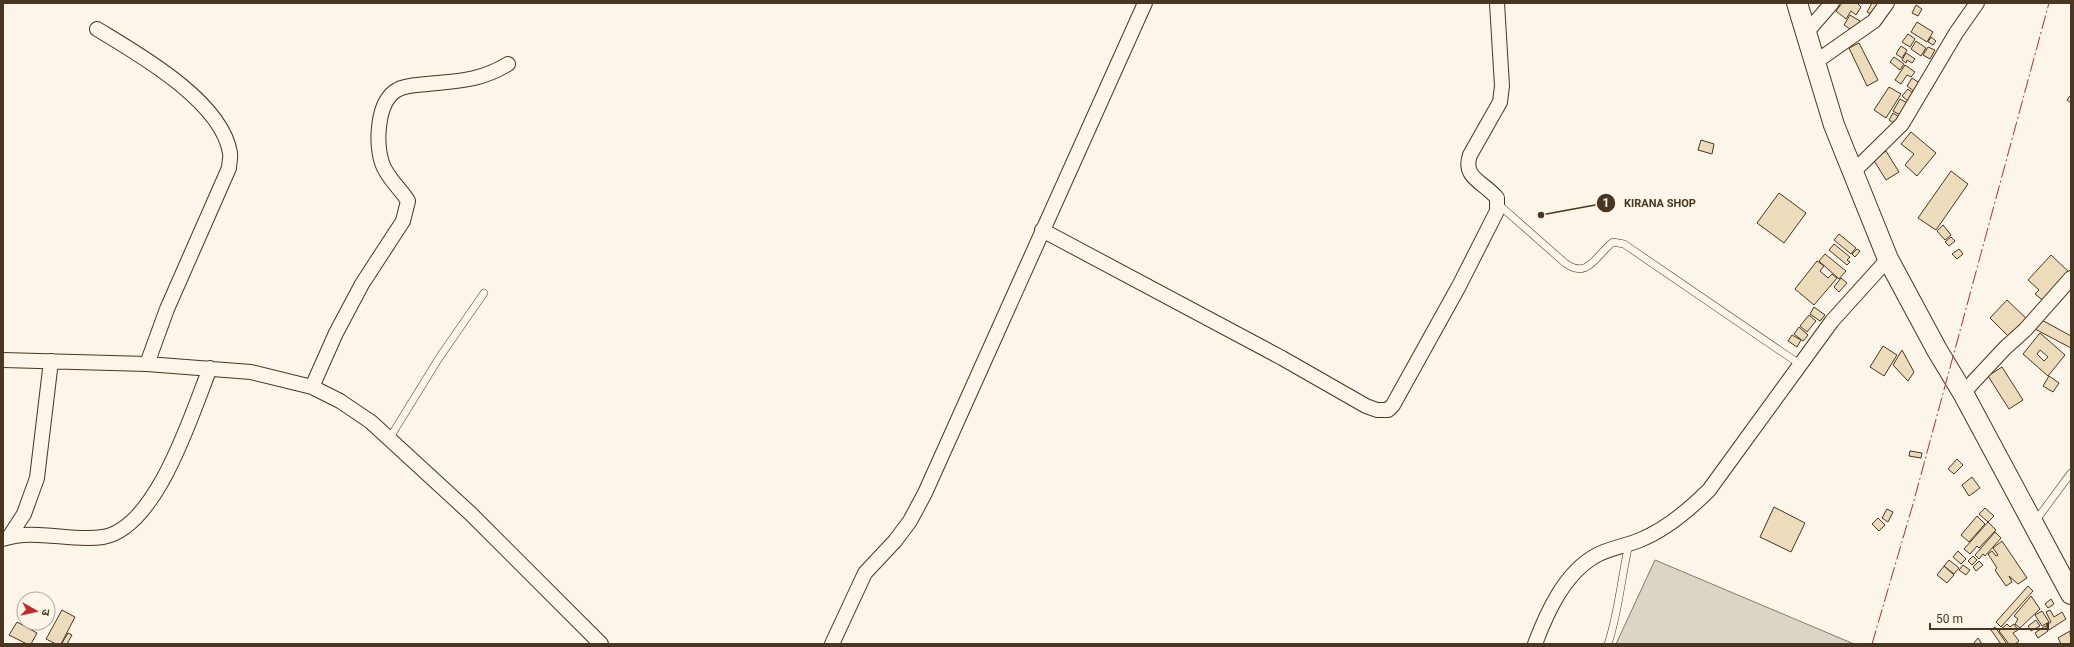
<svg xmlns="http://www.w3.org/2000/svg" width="2074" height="647" viewBox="0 0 2074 647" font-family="Roboto,'Noto Sans Devanagari',sans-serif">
<rect width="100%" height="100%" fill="#fbf6e9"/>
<path fill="#dcd4c6" stroke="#887966" d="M1655 560 1854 644H1616Z"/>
<path fill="#ecdcbc" stroke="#4a3520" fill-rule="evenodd" d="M1842 3H1857L1861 7 1856 15 1851 11 1846 19 1836 11Z
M1872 3H1881L1873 15 1867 12Z
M1916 5 1922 9 1918 16 1912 13Z
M1850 15 1860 21 1853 31 1844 25Z
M1917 22 1933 32 1927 42 1911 32Z
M1908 34 1915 39 1910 47 1902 42Z
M1931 37 1936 41 1933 45 1928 42Z
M1916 41 1926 48 1921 56 1911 49Z
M1859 43 1878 80 1867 86 1849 48Z
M1901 46 1907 50 1902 58 1896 54Z
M1928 47 1935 50 1930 59 1923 55Z
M1906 53 1915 59 1912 63 1907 60 1906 63 1902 60Z
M1894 57 1904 64 1900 70 1890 62Z
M1905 65 1915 72 1911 77 1907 75 1901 84 1895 80Z
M1912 78 1921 84 1915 92 1907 86Z
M1889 87 1901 94 1886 118 1874 110Z
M1908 89 1913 93 1908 101 1902 96Z
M2070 96 2071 97V103L2067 100Z
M1900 99 1909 104 1902 116 1893 111Z
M1893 113 1901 118 1897 125 1889 120Z
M1911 132 1936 153 1917 176 1905 165 1914 154 1901 144Z
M1701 140 1714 144 1712 154 1698 150Z
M1886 151 1899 172 1886 180 1873 159Z
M1951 171 1968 184 1936 230 1918 218Z
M1779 193 1806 213 1784 243 1757 223Z
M1943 225 1951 235 1945 240 1937 231Z
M1839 234 1856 248 1851 254 1834 240Z
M1951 237 1955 241 1949 246 1945 242Z
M1834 244 1850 257 1847 260 1850 262 1847 265 1829 250Z
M1857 249 1860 251 1855 257 1852 254Z
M1959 249 1963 254 1957 259 1952 254Z
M1825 254 1846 271 1839 279 1819 261Z
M2051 255 2070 273 2045 302 2035 294 2039 290 2028 280Z
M1817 261 1824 266 1820 271 1828 278 1832 274 1837 278 1814 305 1795 289Z
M1841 278 1847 283 1839 292 1834 287Z
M2007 300 2029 321 2011 339 1990 318Z
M1814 307 1825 315 1820 321 1810 314Z
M1809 315 1816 321 1807 332 1800 326Z
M2040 319 2071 336V348L2035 329Z
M1799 327 1808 335 1803 341 1794 334Z
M2040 333 2065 355 2048 376 2023 354ZM2040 350 2048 357 2044 361 2037 354Z
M1792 335 1801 340 1797 347 1788 341Z
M1883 346 1897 355 1884 376 1870 367Z
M1902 350 1914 372 1908 381 1893 365Z
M2002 367 2023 400 2009 409 1988 376Z
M2049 376 2059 383 2053 392 2043 386Z
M1910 451 1922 453 1921 458 1909 456Z
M1957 459 1963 465 1954 474 1948 469Z
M1972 477 1980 488 1969 496 1962 485Z
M1774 507 1805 523 1791 552 1760 537Z
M1985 508 1994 516 1988 522 1979 514Z
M1887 509 1893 512 1888 522 1882 518Z
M1977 516 1985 524 1969 542 1961 535Z
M1878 518 1885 525 1879 531 1872 524Z
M1988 522 1996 530 1979 548 1977 546 1970 554 1964 549Z
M1995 532 2001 538 1985 556 1983 554 1979 559 1975 555Z
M2002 541 2027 578 2018 584 2009 576 2012 582 2006 586 1995 570 1997 568 1988 554 1992 551 1996 556 1998 555 1993 548Z
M1958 551 1966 559 1961 564 1953 557Z
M1973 556 1977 560 1972 565 1968 561Z
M1949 560 1959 568 1954 574 1944 566Z
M1979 561 1983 565 1976 571 1973 567Z
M1963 565 1970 570 1966 575 1959 570Z
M1944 566 1954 575 1947 583 1937 575Z
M2028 586 2033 591 2001 627 1996 622Z
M2031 596 2040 609 2020 628 2015 624 2018 619 2014 616Z
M2051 599 2054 604 2048 608 2045 604Z
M62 610 75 617 61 644H56L46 639Z
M2050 610 2054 617 2062 612 2066 619 2049 630 2046 625 2051 622 2046 612Z
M2042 611 2049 622 2042 626 2035 615Z
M2036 620 2040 626 2031 631 2028 626Z
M17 622 37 633 31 644H27L9 635Z
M2007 624 2010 627 2014 624 2018 630 2013 633 2019 641 2015 644H2009L1999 631Z
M2045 626 2048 631 2038 638 2035 633Z
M1995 627 2007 644H2001L1991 630Z
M2070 631 2071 644H2061L2058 638Z
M68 633 72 635 67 644H64L62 643Z
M1978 638 1982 644H1973Z"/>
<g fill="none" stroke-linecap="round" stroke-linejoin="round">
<g stroke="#4a3520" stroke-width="8">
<path id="lane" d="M1498 204 1565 263C1588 280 1596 255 1613 242L1624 244 1801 365
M389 439 439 358 484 293
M2034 523 2071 473
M1608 644C1619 611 1621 578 1629 544"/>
</g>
<g stroke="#4a3520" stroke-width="16">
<path id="street" d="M97 29C138 54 222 101 230 153 231 157 229 163 229 168L167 309 147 364
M1806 33 1832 3
M1814 63 1874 21 1887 3
M1852 173 1902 124 1956 33 1977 3
M1042 230 1282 358 1366 406 1377 410H1388L1393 405 1459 286 1497 211V198C1484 182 1462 178 1470 155L1500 102 1502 86 1497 3
M3 360 147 364 251 372 312 387 340 401 371 422 471 514 601 644
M312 387 336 333 362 284 403 221 408 201C400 188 387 178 382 163 376 144 376 102 397 90 405 85 418 85 427 84 458 81 480 81 508 64
M1963 393 2005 348 2025 330 2071 278
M9 537 24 514 37 478 51 361
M3 539C35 528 70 542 103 537 157 528 192 413 210 368
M832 644 865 573 895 541 910 521 925 493 1145 3
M1535 644C1547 612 1565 572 1597 555 1610 548 1626 546 1640 540 1667 529 1689 510 1709 490L1832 321 1888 259"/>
</g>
<g stroke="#4a3520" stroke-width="22">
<path id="secondary" d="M1797 3 1834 125 1888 259 1937 350 1963 393 2071 594"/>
</g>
<use href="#lane" stroke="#fbf6e9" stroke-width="7"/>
<use href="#street" stroke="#fbf6e9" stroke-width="14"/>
<use href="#secondary" stroke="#fbf6e9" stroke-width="20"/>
<path stroke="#c62828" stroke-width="1" stroke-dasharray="14 3 2 3" stroke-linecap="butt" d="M1872 644 1913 504 2049 3"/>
</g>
<path fill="none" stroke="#4a3520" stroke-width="1.5" d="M1541 215L1606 203"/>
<g fill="#4a3520" stroke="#fbf6e9" stroke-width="1.5">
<circle cx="1541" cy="215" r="4"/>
<circle cx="1606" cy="203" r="10"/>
</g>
<g font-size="12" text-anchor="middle" font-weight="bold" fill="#fff">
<text x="1606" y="207">1</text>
</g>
<g font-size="11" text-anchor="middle" font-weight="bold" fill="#4a3520" stroke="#fbf6e9" stroke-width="3" stroke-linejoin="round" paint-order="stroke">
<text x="1660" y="207">KIRANA SHOP</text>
</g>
<rect width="2074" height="647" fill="none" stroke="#4a3520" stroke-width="8"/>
<g transform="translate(36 611) rotate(98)"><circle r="19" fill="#fbf6e9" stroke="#b4a999"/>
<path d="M0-3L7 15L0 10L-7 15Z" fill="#c62828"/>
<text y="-6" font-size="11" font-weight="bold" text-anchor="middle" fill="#4a3520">उ</text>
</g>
<path d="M1930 623v6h118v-6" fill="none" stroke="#4a3520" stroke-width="2"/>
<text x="1936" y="623" font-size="12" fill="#4a3520" stroke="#fbf6e9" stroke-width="3" paint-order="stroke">50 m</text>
</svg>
